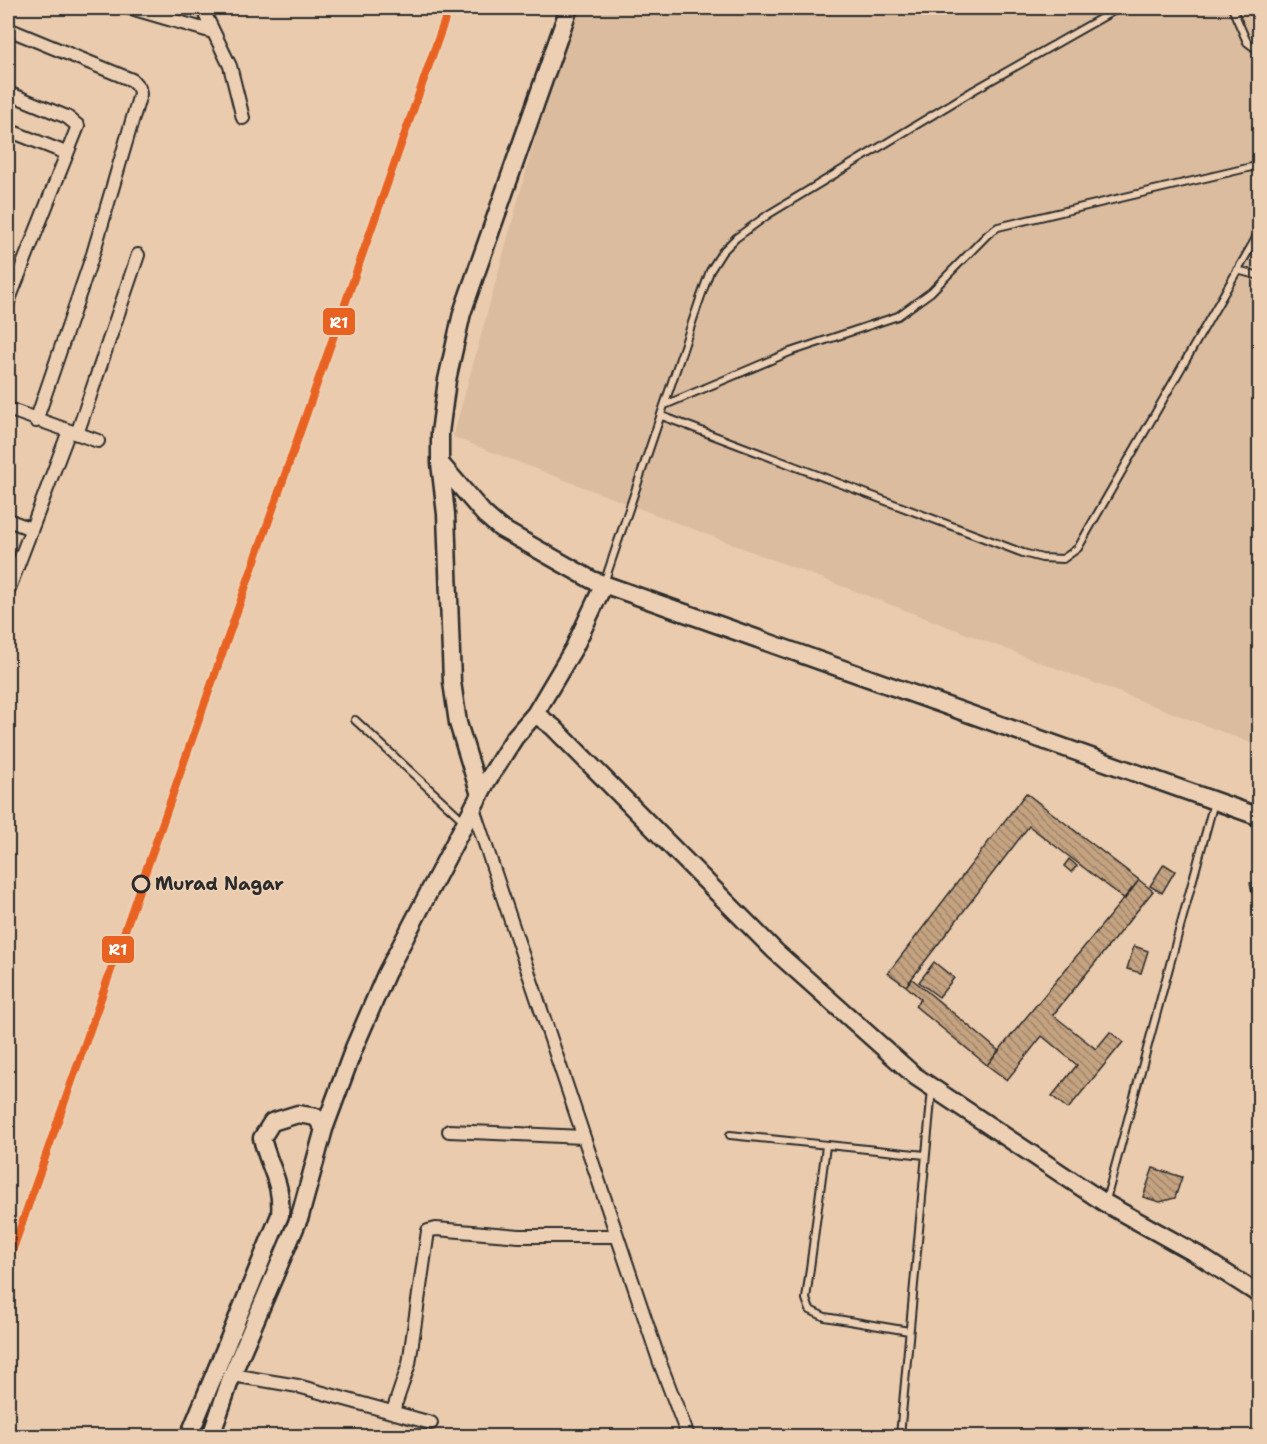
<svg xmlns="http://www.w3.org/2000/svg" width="1267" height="1444" viewBox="0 0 1267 1444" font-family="'Shantell Sans',sans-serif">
<defs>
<pattern id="building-back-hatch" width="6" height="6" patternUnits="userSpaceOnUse" patternTransform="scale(1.5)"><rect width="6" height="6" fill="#c5a381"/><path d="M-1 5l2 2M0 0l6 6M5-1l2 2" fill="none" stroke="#a0856a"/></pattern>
</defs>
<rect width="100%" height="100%" fill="#eacbad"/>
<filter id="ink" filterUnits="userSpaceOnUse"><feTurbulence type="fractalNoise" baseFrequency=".0167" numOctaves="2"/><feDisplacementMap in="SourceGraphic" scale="12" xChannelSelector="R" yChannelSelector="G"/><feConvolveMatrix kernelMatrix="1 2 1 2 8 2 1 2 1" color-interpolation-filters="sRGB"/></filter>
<g filter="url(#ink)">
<path fill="#dbbc9e" d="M571 8H1259V746L453 437Z"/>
<path fill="url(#building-back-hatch)" stroke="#2b2b2b" stroke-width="1.5" d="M1026 793 1139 880 1125 899 1029 826 906 986 888 973Z
M1069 859 1077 866 1071 872 1064 866Z
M1164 864 1175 871 1162 893 1150 886Z
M1139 880 1153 891 1053 1015 1096 1049 1110 1032 1123 1042 1068 1109 1052 1096 1077 1065 1042 1036 1007 1080 987 1065Z
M1260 881V891L1252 893 1250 883Z
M1134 946 1148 951 1141 973 1127 969Z
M934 962 954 978 939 997 919 982Z
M912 979 999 1051 987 1065 915 1006 921 999 906 986Z
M1153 1168 1182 1177 1175 1198 1160 1202 1143 1197Z"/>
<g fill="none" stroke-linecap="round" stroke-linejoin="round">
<g stroke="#2b2b2b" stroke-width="10">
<path id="lane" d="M1232 8 1247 42 1260 52
M1237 270 1260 276
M665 405 790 352 898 316 931 292 988 234 998 227 1260 165
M662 416 1023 553 1042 558 1063 559 1078 548 1091 525 1260 231
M604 583 700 299 710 271 722 252 736 238 769 214 974 90 1119 8
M355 720 463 820
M730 1135 925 1155
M826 1146 806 1299 810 1310 825 1317 909 1331
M1106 1200 1214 802
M900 1436 932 1089"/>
</g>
<g stroke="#2b2b2b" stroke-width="16">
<path id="street" d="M131 8 213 32
M202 8 230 66 243 118
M8 29 132 80 139 88 140 94 93 254 36 421
M8 93 67 117 78 126 8 302
M8 130 66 153
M8 409 98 441
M77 434 138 255
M8 520 31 529
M8 591 69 431
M473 808 660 1363 688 1436
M449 1131 583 1137
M232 1375 298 1386 431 1423
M393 1411 409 1364 428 1231 436 1229 519 1236H617"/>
</g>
<g stroke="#2b2b2b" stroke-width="21">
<path id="secondary" d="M440 463 484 514 500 528 592 580 1260 817
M535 714 574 648 604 584
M480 795 458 723 452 682 446 514 440 463V433L447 380 462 313 569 8
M189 1436 280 1215C283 1183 269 1168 262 1138L272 1122 298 1114 316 1117 324 1129
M211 1436 232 1375 300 1216 324 1129 354 1048 386 974 487 781 515 737 535 714 553 727 775 951 915 1076 1105 1203 1198 1255 1260 1295"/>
</g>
<use href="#lane" stroke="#edd0b4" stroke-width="6"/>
<use href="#street" stroke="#edd0b4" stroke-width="12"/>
<use href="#secondary" stroke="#edd0b4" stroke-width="16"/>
<path stroke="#2b2b2b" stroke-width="4.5" stroke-dasharray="9 4.5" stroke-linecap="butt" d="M8 1263 449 8"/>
<g stroke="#edd0b4" stroke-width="12">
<path id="rail-1" d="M8 1263 449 8"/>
</g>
<use href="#rail-1" stroke="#e86222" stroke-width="8"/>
</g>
</g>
<circle fill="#edd0b4" stroke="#2b2b2b" stroke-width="3" cx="141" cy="884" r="8"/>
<g text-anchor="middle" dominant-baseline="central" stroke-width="4.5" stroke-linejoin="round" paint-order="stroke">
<g font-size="18" font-weight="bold" fill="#2b2b2b" stroke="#edd0b4" text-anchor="start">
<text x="155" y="884">Murad Nagar</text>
</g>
</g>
<g stroke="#edd0b4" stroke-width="2">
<rect x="322" y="307" width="34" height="29" rx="6" fill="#e86222"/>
<rect x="101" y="935" width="34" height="29" rx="6" fill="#e86222"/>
</g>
<g font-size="16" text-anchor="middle" font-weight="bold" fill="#fff">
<text x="339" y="328">R1</text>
<text x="118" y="955">R1</text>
</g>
<rect width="1267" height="1444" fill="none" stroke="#edd0b4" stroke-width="30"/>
<rect x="15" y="15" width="1237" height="1414" fill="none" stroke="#2b2b2b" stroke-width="2" filter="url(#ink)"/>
</svg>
